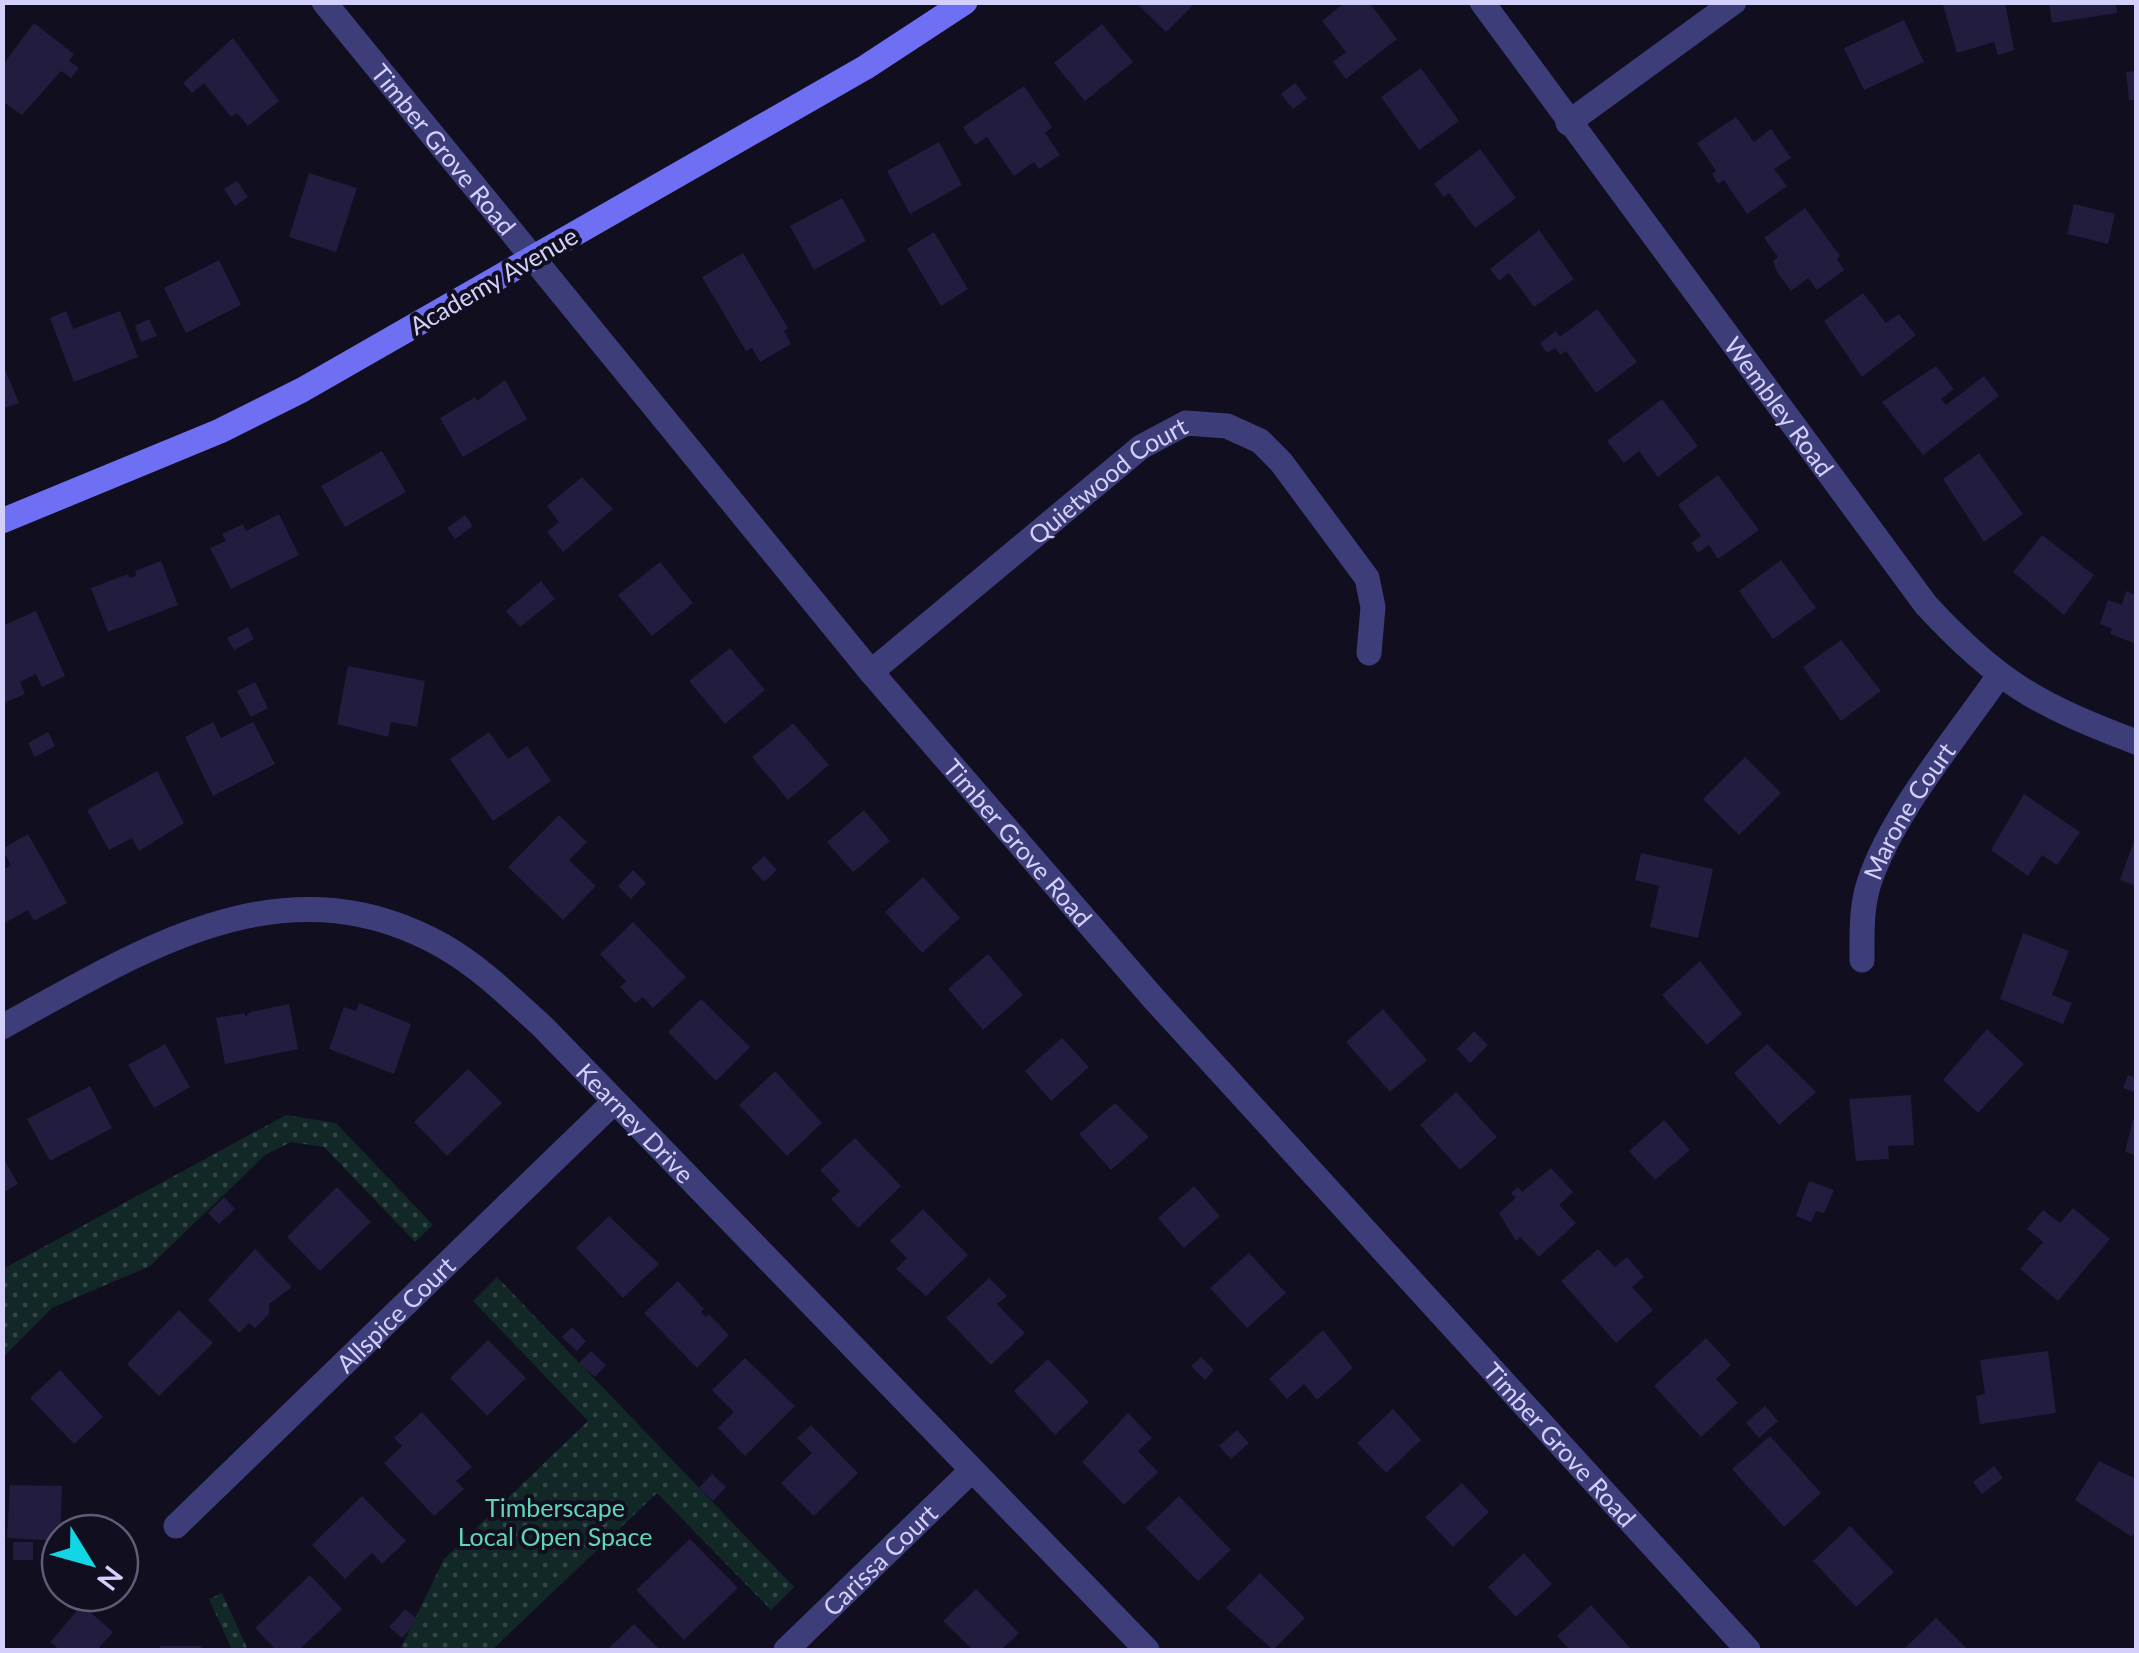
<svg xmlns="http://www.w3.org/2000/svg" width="2139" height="1653" viewBox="0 0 2139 1653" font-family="Lato,sans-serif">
<defs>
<pattern id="park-dots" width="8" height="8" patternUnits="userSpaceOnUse" patternTransform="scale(2.5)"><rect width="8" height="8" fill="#122827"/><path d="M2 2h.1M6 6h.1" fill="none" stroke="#344647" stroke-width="1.8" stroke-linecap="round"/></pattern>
</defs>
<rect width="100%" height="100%" fill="#110e1f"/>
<path fill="url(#park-dots)" d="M286 1115 336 1123 433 1225 415 1242 324 1147 291 1142 265 1155 150 1266 52 1308 3 1357V1269Z
M497 1277 794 1587 771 1610 657 1493 492 1650H400L444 1559 588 1421 473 1301Z
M222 1593 248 1650H232L209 1599Z"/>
<path fill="#221c3e" d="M1135 2H1196L1166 32Z
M1345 2H1369L1397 39 1346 79 1333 62 1346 52 1322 21Z
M1950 2H2005L2014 50 1998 55 1994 42 1957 53 1943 5Z
M2049 2H2116L2117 13 2052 23Z
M1904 20 1924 62 1864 90 1844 48Z
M34 23 74 54 69 61 79 68 71 78 61 71 22 115 2 101V66Z
M1102 24 1133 62 1085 101 1054 63Z
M233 38 279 101 248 126 237 113 231 117 204 83 192 93 183 83Z
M1421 68 1459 121 1419 150 1381 97Z
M2136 71V100H2129L2126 72Z
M1295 83 1307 98 1293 109 1281 94Z
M1024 86 1052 127 1045 133 1060 155 1039 169 1034 162 1014 176 987 137 975 145 963 127Z
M1736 117 1754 142 1771 129 1791 158 1774 169 1787 186 1747 214 1724 180 1718 184 1712 174 1716 171 1697 143Z
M939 142 962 185 910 214 887 171Z
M1480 149 1516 198 1475 228 1449 193 1444 197 1434 184Z
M309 173 357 188 336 252 289 237Z
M237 181 248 197 235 206 224 189Z
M842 198 866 241 814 270 790 226Z
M2074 204 2115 214 2108 244 2067 234Z
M1805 208 1840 256 1837 259 1844 270 1817 290 1808 278 1791 291 1777 272 1773 261 1778 257 1764 238Z
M1539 230 1574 279 1534 307 1509 273 1499 281 1490 269Z
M934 232 968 289 941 306 907 249Z
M743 253 788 328 784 331 791 344 760 362 752 348 746 351 702 277Z
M219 260 241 305 186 333 164 288Z
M1863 293 1886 323 1899 314 1916 335 1862 377 1824 321Z
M1597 309 1637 362 1596 393 1566 351 1560 355 1555 348 1547 353 1540 343 1556 331 1560 337Z
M66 311 73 329 120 311 138 357 74 382 50 318Z
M149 319 157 336 141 342 135 326Z
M2 362 19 403 2 409Z
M1936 366 1954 389 1941 399 1946 405 1984 376 1999 396 1923 455 1882 402Z
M505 380 527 419 463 457 440 418 475 397 477 401Z
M1662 399 1698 446 1658 477 1639 451 1624 463 1607 441Z
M382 451 406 492 345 527 321 486Z
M1979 453 2023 514 1984 542 1943 479Z
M1718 475 1759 530 1718 559 1709 545 1698 553 1691 543 1701 536 1678 505Z
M582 477 613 509 563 552 547 532 559 522 547 506Z
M279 514 299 555 231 589 210 548 226 541 222 534 243 524 246 531Z
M465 515 473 526 455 539 447 528Z
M2042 535 2094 575 2064 615 2013 572Z
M1781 560 1816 608 1773 639 1739 591Z
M161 561 178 605 108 632 91 588 128 574 129 578 136 576 135 571Z
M660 562 693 603 652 636 618 595Z
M541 581 555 599 520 627 506 611Z
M2126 591 2136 595V644L2110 634 2112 629 2100 624 2108 600 2122 605Z
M36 611 65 676 42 687 36 674 20 682 25 694 2 704V626Z
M248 627 254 639 234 650 227 638Z
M1841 640 1881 691 1841 721 1803 667Z
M730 648 765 690 725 724 689 681Z
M348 666 425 681 417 727 391 722 388 737 337 724Z
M255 682 268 708 251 717 237 691Z
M213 722 221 738 253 722 275 764 213 796 185 737Z
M793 723 829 765 788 800 752 757Z
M48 732 55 746 35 757 28 743Z
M489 732 508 759 527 746 551 781 493 821 450 759Z
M1745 757 1781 793 1739 835 1703 799Z
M157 771 184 823 139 851 132 838 109 850 87 810Z
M2024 794 2080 832 2057 865 2042 855 2028 876 1991 850Z
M864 810 890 841 853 872 827 842Z
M559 815 587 842 569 860 596 886 563 920 508 867Z
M28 834 67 903 34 921 28 910 5 923 2 870 11 865 2 849Z
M2136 835V886L2120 880Z
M1641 853 1713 869 1698 938 1650 927 1659 886 1635 880Z
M764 856 777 870 764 882 751 868Z
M633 870 646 883 631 899 618 886Z
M923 877 960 918 922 953 885 912Z
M633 922 686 977 653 1008 643 997 635 1003 620 987 626 981 600 954Z
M2023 933 2069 951 2052 995 2072 1003 2063 1024 2000 999Z
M988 954 1023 995 983 1030 948 989Z
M1700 961 1742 1014 1707 1045 1662 995Z
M701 999 750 1047 716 1081 668 1032Z
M359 1003 411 1024 394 1074 329 1049 344 1007 356 1011Z
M289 1004 298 1049 225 1064 216 1018 245 1013V1017L250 1012Z
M1383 1009 1427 1060 1390 1092 1346 1042Z
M1987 1029 2024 1064 1978 1113 1943 1080Z
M1474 1031 1488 1045 1470 1063 1457 1049Z
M1062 1038 1089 1067 1051 1101 1025 1071Z
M165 1044 190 1087 154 1108 128 1065Z
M1767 1044 1816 1092 1779 1125 1734 1073Z
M468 1069 502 1103 447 1156 414 1122Z
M775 1071 822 1123 787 1156 739 1105Z
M2128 1075 2136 1078V1093L2123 1088Z
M90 1086 112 1128 50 1161 27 1119Z
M1456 1092 1497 1137 1460 1170 1420 1125Z
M1911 1095 1914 1145 1888 1146 1889 1159 1856 1161 1849 1099Z
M1115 1103 1149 1137 1111 1170 1079 1134Z
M2133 1119 2136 1120V1155L2125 1152Z
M1664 1120 1690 1150 1655 1180 1629 1151Z
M855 1138 901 1186 858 1228 831 1199 840 1191 820 1170Z
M2 1156 18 1184 2 1193Z
M1551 1168 1573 1192 1559 1205 1576 1223 1539 1257 1520 1237 1516 1241 1499 1213 1516 1198 1511 1193 1518 1187 1522 1192Z
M1809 1181 1834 1190 1824 1213 1816 1211 1811 1222 1796 1216Z
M1194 1186 1220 1216 1184 1248 1158 1218Z
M337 1187 371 1222 320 1271 287 1237Z
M224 1197 235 1209 219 1224 208 1213Z
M2073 1208 2110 1239 2058 1301 2020 1269 2043 1242 2027 1229 2043 1210 2060 1223Z
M923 1209 968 1255 926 1296 896 1269 907 1258 890 1241Z
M609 1216 659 1264 623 1298 576 1248Z
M255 1249 292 1287 269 1304V1314L255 1328 249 1323 239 1333 208 1300Z
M1598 1249 1615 1267 1627 1257 1644 1277 1632 1287 1653 1310 1616 1343 1561 1281Z
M1249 1253 1286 1293 1247 1328 1210 1288Z
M989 1278 1007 1296 997 1304 1025 1333 991 1365 946 1318Z
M678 1281 704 1309 701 1312 706 1317 709 1314 729 1335 697 1368 644 1313Z
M179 1310 213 1343 159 1396 127 1364Z
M572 1327 586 1341 577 1351 562 1337Z
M1323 1330 1353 1368 1317 1400 1304 1384 1287 1399 1269 1379Z
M1706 1338 1731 1365 1716 1379 1738 1403 1701 1437 1654 1386Z
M488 1340 526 1378 487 1416 450 1378Z
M591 1351 606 1365 595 1377 579 1363Z
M2048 1351 2056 1413 1980 1424 1976 1396 1985 1394 1980 1360Z
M1201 1357 1214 1370 1205 1380 1191 1366Z
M745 1358 795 1406 745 1456 718 1428 734 1412 712 1390Z
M1048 1359 1089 1402 1055 1435 1014 1391Z
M60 1370 103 1417 74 1444 30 1398Z
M1765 1406 1778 1421 1759 1438 1746 1423Z
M1393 1409 1421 1440 1386 1473 1357 1443Z
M422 1412 472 1467 456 1481 464 1489 434 1516 384 1463 402 1446 394 1438Z
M1128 1413 1152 1438 1138 1451 1158 1472 1124 1505 1082 1462Z
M811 1425 858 1473 814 1516 781 1483 812 1453 797 1438Z
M1237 1430 1249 1443 1231 1459 1219 1446Z
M1770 1436 1821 1493 1784 1527 1732 1469Z
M2099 1461 2136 1479V1530L2132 1537 2075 1500Z
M1994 1466 2003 1478 1982 1494 1973 1482Z
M712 1474 726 1487 713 1501 699 1488Z
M1462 1483 1489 1512 1453 1547 1425 1517Z
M10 1485 62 1486 60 1541 7 1538Z
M362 1496 406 1541 382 1564 372 1553 345 1579 312 1545Z
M1179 1496 1231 1550 1198 1581 1146 1528Z
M1850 1526 1894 1572 1856 1607 1813 1561Z
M690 1539 738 1588 684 1640 636 1590Z
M13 1542H33V1560H13Z
M1524 1553 1552 1584 1516 1617 1488 1587Z
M1260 1573 1305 1618 1273 1650 1226 1608Z
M310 1575 342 1609 299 1650H276L255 1628Z
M976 1589 1019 1633 1001 1650H973L943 1621Z
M82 1605 113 1632 97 1650H60L50 1642Z
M1591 1605 1632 1650H1570L1557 1636Z
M405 1609 418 1620 402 1638 389 1627Z
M1936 1618 1968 1650H1903Z
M634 1624 660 1650H607Z
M160 1646H202L201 1650H160Z"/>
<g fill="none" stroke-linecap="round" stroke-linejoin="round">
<g stroke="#3d3d7a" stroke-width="25">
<path id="s1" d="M324 2 871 672 1154 999 1748 1650"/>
<path id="s2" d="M1482 2 1926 605C1998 683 2038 705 2136 742"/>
<path d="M1568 123 1734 2"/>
<path id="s3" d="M871 672 1141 447 1186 423 1227 426 1260 441 1281 462 1367 578 1373 607 1369 653"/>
<path id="s4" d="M1862 960C1862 934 1861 908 1869 883 1892 813 1956 738 1998 677"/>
<path id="s5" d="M2 1027C141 951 283 856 443 946 480 967 511 998 543 1027L1147 1650"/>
<path id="s6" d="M176 1526 613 1103"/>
<path id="s7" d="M786 1650 972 1470"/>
</g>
<path stroke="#6f6ff4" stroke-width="25" d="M2 521 220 431 302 390 866 67 965 2"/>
</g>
<g text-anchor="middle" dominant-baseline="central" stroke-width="8" stroke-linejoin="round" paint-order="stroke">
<g font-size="25" fill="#d3d0fb" stroke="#110e1f">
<text stroke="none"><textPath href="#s1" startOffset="190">Timber Grove Road</textPath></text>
<text transform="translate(493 280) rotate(-30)">Academy Avenue</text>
<text stroke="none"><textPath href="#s2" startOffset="502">Wembley Road</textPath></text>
<text stroke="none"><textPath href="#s3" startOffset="305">Quietwood Court</textPath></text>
<text stroke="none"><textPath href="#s4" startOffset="160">Marone Court</textPath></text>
<text stroke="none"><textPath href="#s1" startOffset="1090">Timber Grove Road</textPath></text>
<text stroke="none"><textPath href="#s5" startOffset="735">Kearney Drive</textPath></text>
<text stroke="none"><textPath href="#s6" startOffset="305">Allspice Court</textPath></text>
<text stroke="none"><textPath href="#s1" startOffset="1900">Timber Grove Road</textPath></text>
<text stroke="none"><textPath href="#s7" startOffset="130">Carissa Court</textPath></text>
</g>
<g font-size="25" fill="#62d5b5" stroke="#110e1f">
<text x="555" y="1507">Timberscape<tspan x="555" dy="29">Local Open Space</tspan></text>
</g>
</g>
<rect width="2139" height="1653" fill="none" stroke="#d3d0fb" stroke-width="10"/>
<g transform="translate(90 1563) rotate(127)"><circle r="48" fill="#110e1f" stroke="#5f5c77" stroke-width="2.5"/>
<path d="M0-8L18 38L0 25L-18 38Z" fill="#12d6e5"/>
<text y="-15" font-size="28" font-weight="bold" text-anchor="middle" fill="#d3d0fb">N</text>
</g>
</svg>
